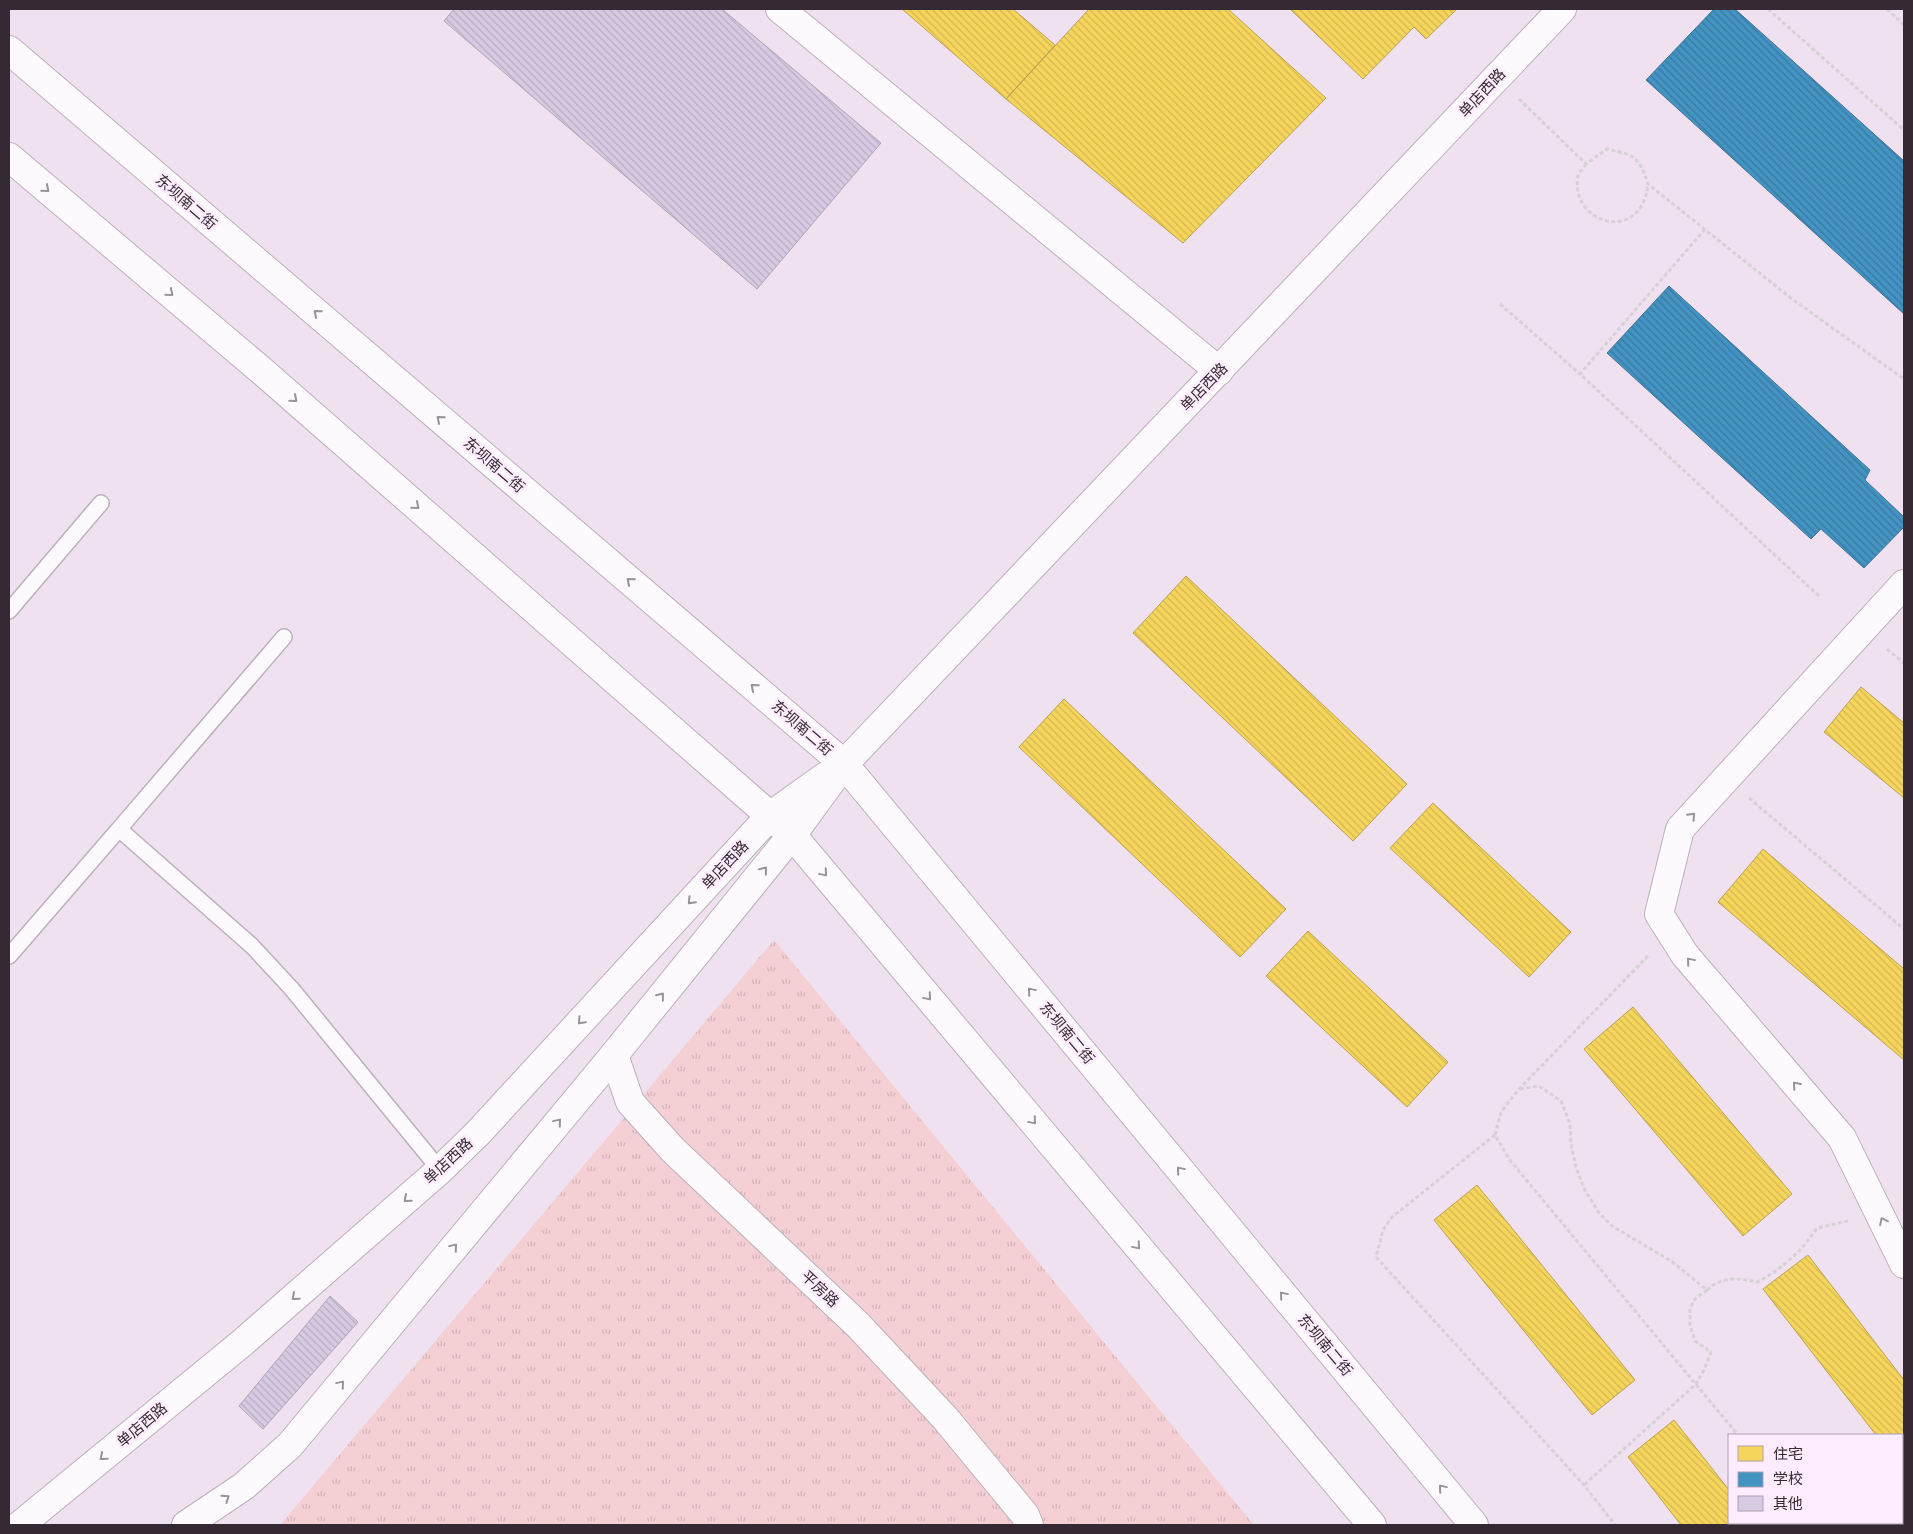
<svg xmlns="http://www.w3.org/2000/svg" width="1913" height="1534" viewBox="0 0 1913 1534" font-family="'Varela Round','Noto Sans SC',sans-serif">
<defs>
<pattern id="grass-tufts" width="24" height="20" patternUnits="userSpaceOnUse" patternTransform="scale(1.25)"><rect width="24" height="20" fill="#f4d0d5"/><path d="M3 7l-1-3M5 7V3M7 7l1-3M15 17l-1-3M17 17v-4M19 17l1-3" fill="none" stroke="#d2b3b7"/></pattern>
<pattern id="homes-back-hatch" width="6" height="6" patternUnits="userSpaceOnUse" patternTransform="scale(1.25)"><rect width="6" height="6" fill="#f6d55c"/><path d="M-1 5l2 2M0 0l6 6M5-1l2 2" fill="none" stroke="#d4b751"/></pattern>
<pattern id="schools-back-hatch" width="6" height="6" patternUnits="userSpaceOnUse" patternTransform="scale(1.25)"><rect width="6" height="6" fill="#4393c3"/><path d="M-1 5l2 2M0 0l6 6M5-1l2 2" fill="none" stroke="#39789f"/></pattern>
<pattern id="building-back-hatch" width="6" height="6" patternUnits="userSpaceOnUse" patternTransform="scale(1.25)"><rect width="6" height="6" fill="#d7cae3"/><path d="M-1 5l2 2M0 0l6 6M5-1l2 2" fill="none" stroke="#b9aec3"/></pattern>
</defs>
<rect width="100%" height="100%" fill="#f0e1f0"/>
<path fill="url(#grass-tufts)" d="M774 940 1254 1525H280Z"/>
<path fill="url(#homes-back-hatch)" stroke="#bca250" d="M902 9H1013L1055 45 1006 99Z
M1089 9H1228L1326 98 1183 243 1006 99Z
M1290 9H1457L1426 39 1414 27 1363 79Z
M1186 576 1407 784 1353 841 1133 633Z
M1861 687 1904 723V798L1824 732Z
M1064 699 1286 909 1240 957 1019 747Z
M1433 803 1571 932 1529 977 1390 848Z
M1763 849 1904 969V1060L1718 902Z
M1308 931 1448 1062 1407 1107 1266 976Z
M1633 1007 1792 1194 1743 1236 1584 1049Z
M1477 1185 1635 1380 1592 1415 1434 1220Z
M1808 1255 1904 1380V1471L1902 1468V1435H1876L1763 1289Z
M1674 1420 1729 1490V1523H1755L1757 1525H1681L1628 1457Z"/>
<path fill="url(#schools-back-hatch)" stroke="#3f7498" d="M1714 9H1735L1904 161V314L1646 80Z
M1669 286 1870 470 1865 480 1904 517V527L1864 568 1821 529 1811 539 1607 353Z"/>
<path fill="url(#building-back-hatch)" stroke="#aea6b2" d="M454 9H722L881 143 757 289 444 21Z
M330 1296 358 1322 263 1429 239 1406Z"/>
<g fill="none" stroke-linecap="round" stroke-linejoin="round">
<g stroke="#bbb0bb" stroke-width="18">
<path id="service" d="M9 611 101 503
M284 637 119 829 252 946 291 988 440 1170
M9 956 119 829"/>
</g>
<g stroke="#bbb0bb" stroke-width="30">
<path id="minor" d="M780 9 1219 371
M1904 584 1680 829 1659 914 1685 955 1842 1138 1904 1264
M614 1055 630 1102 673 1150 858 1325 945 1418 1025 1515 1029 1525"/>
</g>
<g stroke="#bbb0bb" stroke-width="30">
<path id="tertiary" d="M20 1525 242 1343 440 1170 478 1133 770 816 826 776
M186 1525 244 1486 290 1445 614 1055 792 835 844 764 1562 9"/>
</g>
<g stroke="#bbb0bb" stroke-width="30">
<path id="secondary" d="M9 50 844 764 1474 1525
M9 157 262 371 792 835 1372 1525"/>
</g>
<path stroke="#d5d1d5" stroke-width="3" stroke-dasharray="4 2.5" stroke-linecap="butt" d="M1768 9 1904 130
M1887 9 1904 25
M1519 99 1586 164 1607 149C1635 155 1639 157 1648 184L1792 299 1904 379
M1586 164C1584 167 1579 172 1578 176 1569 223 1641 246 1648 184
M1705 229 1580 374 1820 597
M1500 304 1580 374
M1887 649 1904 663
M1749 798 1904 929
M1648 956 1519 1089 1501 1112 1495 1135 1509 1159 1738 1435
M1520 1089 1539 1086 1561 1101 1570 1124 1571 1144 1576 1168 1585 1190 1599 1213 1612 1226 1671 1261 1707 1290 1695 1299 1690 1308V1325L1695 1341 1711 1352 1704 1370 1696 1384 1584 1485
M1495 1135 1392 1217 1383 1230 1376 1257 1584 1485 1615 1525
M1707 1290C1722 1276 1739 1278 1757 1282 1781 1270 1802 1251 1817 1228L1848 1221
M1810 1523 1812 1525"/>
<use href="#service" stroke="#fdfafd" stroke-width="15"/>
<use href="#minor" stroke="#fdfafd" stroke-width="28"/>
<use href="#tertiary" stroke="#fdfafd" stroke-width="28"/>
<use href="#secondary" stroke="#fdfafd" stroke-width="28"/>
</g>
<defs><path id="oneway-chevron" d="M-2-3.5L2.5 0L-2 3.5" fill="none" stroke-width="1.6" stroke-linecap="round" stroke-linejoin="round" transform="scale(1.25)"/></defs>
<g stroke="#999298">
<use href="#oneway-chevron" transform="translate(46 189) rotate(40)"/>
<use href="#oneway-chevron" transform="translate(170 293) rotate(40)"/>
<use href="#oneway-chevron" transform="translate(317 313) rotate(-139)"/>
<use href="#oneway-chevron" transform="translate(294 399) rotate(41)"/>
<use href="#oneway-chevron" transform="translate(440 419) rotate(-139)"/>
<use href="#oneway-chevron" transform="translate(416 506) rotate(41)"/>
<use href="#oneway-chevron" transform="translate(630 581) rotate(-139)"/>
<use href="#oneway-chevron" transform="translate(754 687) rotate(-139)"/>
<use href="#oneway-chevron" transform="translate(1692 816) rotate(-47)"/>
<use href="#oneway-chevron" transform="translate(764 870) rotate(-51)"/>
<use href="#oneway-chevron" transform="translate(824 873) rotate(50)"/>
<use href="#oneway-chevron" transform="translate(691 901) rotate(133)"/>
<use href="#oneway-chevron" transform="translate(1690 961) rotate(-130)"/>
<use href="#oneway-chevron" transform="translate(1031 991) rotate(-130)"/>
<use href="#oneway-chevron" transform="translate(661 996) rotate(-51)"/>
<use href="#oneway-chevron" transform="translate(928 997) rotate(50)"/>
<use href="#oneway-chevron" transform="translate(581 1021) rotate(133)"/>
<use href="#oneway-chevron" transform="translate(1796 1085) rotate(-131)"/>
<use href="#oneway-chevron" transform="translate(1033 1121) rotate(50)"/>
<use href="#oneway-chevron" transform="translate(558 1122) rotate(-50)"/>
<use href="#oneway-chevron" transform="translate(1180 1170) rotate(-130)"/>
<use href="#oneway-chevron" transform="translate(407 1199) rotate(139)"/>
<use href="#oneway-chevron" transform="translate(1883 1221) rotate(-116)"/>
<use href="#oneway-chevron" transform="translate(1137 1246) rotate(50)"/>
<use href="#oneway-chevron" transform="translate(454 1247) rotate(-50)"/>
<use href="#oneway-chevron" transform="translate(1283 1295) rotate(-130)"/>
<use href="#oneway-chevron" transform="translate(295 1297) rotate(139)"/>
<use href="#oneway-chevron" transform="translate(341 1384) rotate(-50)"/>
<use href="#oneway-chevron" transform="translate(103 1457) rotate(140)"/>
<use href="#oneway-chevron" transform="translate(1442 1488) rotate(-130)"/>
<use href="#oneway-chevron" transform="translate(226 1498) rotate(-35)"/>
</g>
<g text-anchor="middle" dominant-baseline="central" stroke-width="5" stroke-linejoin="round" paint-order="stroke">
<g font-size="15" fill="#352a34" stroke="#fdecfd">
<text transform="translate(1482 93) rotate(-47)">单店西路</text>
<text transform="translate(186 202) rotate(41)">东坝南二街</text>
<text transform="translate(1204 387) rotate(-46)">单店西路</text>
<text transform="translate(494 465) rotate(41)">东坝南二街</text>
<text transform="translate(802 728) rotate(41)">东坝南二街</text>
<text transform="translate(725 865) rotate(-47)">单店西路</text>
<text transform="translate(1067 1033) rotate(50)">东坝南二街</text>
<text transform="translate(448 1161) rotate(-43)">单店西路</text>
<text transform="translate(820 1289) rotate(43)">平房路</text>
<text transform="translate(1325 1345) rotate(50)">东坝南二街</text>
<text transform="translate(142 1425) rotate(-40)">单店西路</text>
</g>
</g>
<rect width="1913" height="1534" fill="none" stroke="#352a34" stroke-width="20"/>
<rect x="1728" y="1434" width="175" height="90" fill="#fdecfd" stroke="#ad9ead"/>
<rect x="1738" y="1446" width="25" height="15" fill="#f6d55c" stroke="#ad9ead"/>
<text x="1773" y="1459" font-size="15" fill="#352a34">住宅</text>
<rect x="1738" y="1472" width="25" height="15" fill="#4393c3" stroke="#ad9ead"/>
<text x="1773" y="1484" font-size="15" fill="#352a34">学校</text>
<rect x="1738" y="1496" width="25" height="15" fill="#d7cae3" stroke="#ad9ead"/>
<text x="1773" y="1509" font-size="15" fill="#352a34">其他</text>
</svg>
